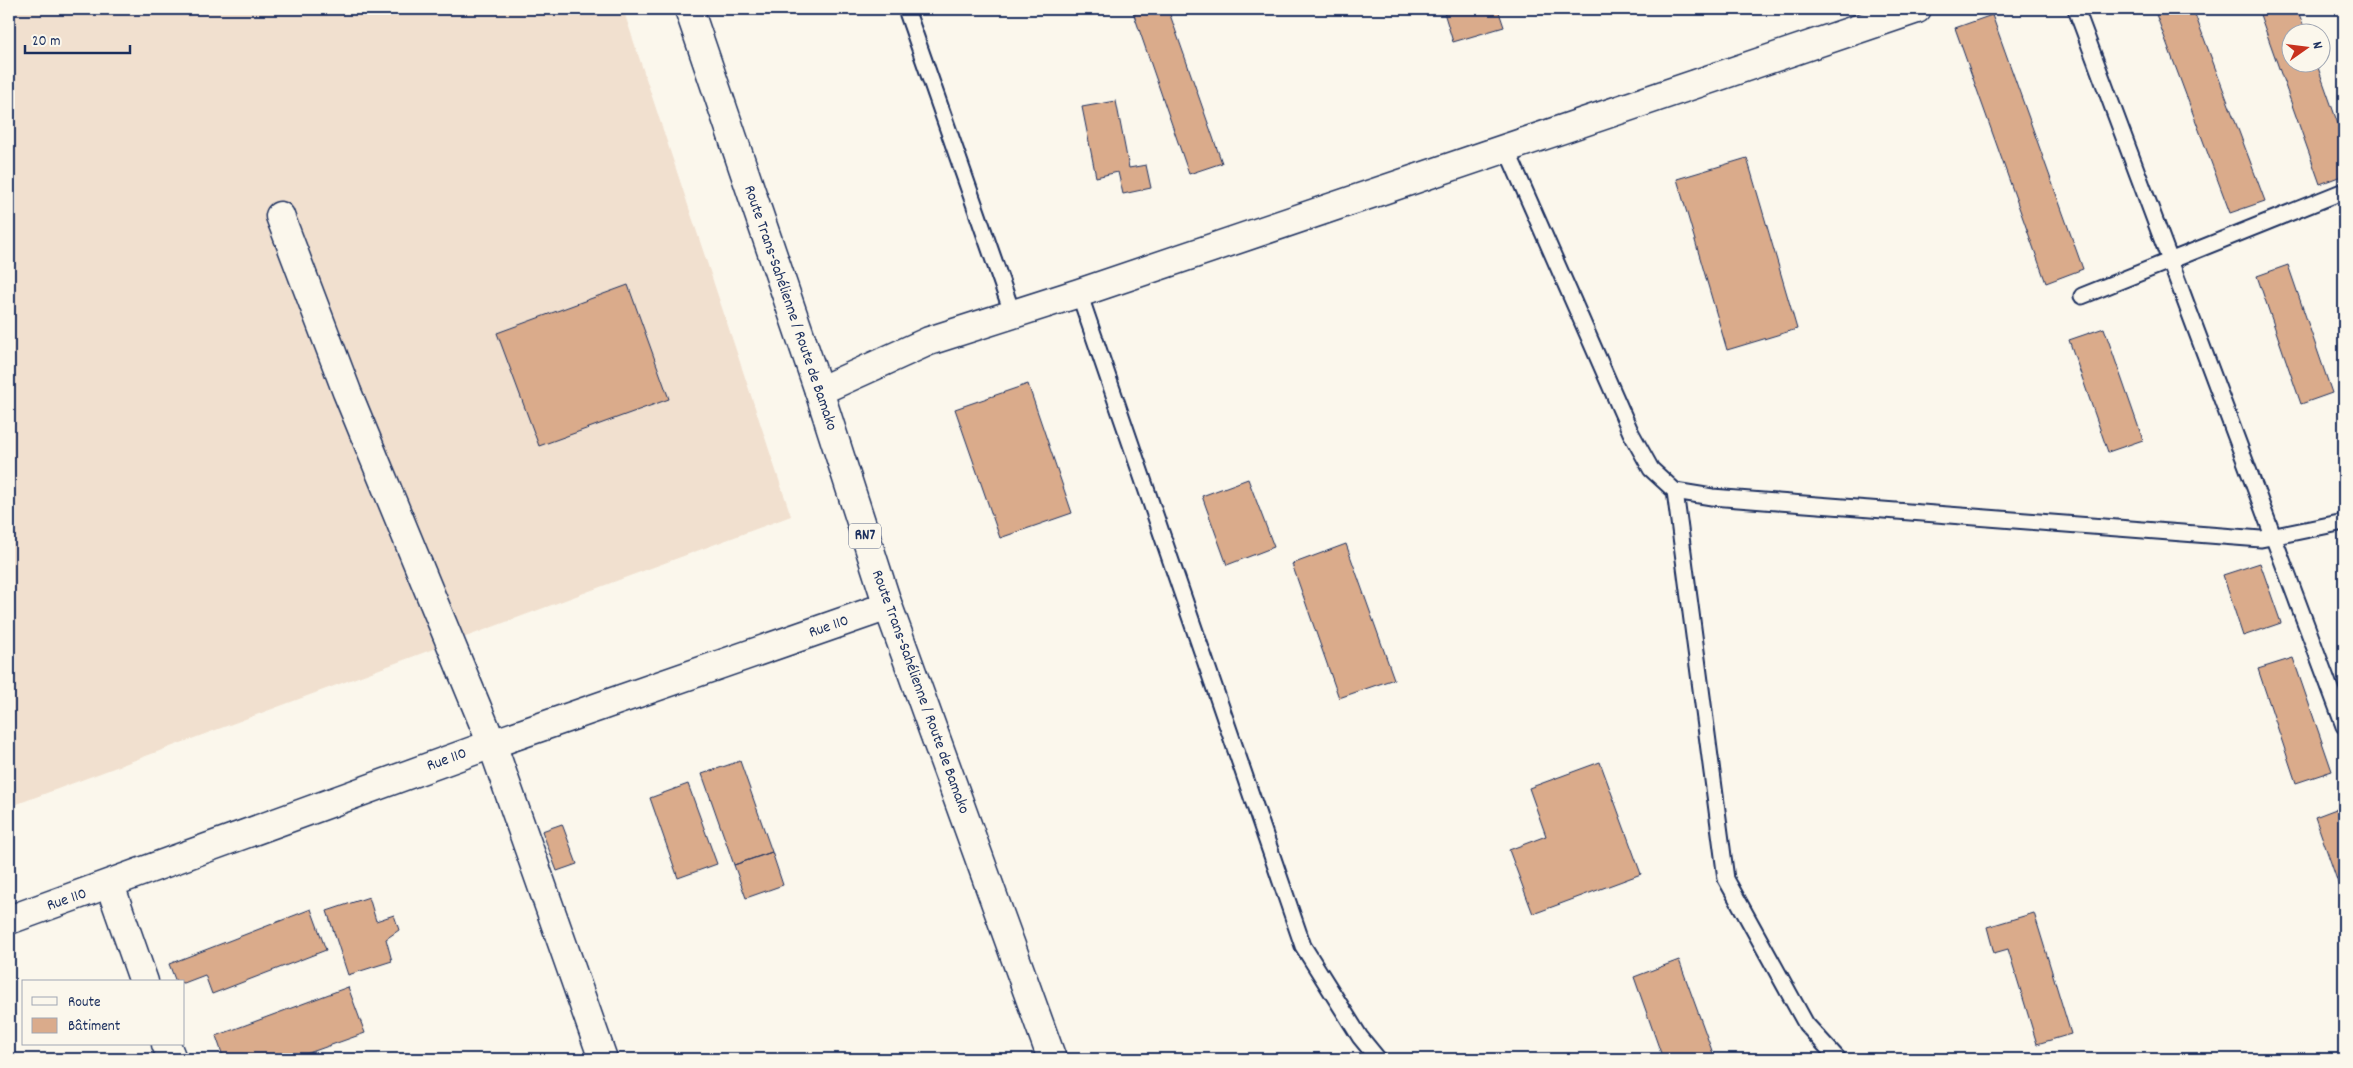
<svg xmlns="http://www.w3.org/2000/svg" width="2353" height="1068" viewBox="0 0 2353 1068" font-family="Dekko,sans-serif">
<rect width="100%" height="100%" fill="#fbf7ec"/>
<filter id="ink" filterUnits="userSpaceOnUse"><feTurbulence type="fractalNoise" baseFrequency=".02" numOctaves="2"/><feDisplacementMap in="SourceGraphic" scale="10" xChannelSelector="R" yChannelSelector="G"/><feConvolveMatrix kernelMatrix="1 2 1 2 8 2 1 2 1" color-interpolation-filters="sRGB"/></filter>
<g filter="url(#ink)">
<path fill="#f1e0cf" d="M9 9H623L791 516 9 807Z"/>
<path fill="#daab8b" stroke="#1b2f5e" d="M1132 9H1168L1222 163 1189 174Z
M1443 9H1498L1504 27 1453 42Z
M2154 9H2193L2265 201 2230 213Z
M2258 9H2297L2306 32H2290V62H2316L2344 141V175L2320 184Z
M1992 15 2083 269 2046 283 1955 28Z
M1116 101 1129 168 1146 165 1151 188 1123 194 1118 172 1096 177 1082 107Z
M1747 158 1797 329 1727 350 1677 179Z
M2288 265 2332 393 2301 404 2257 276Z
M628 285 669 399 539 446 497 333Z
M2104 328 2143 440 2108 452 2069 340Z
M1028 384 1072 513 1000 538 955 409Z
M1248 479 1274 547 1227 565 1202 496Z
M1346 544 1394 679 1339 698 1292 564Z
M2260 563 2281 623 2243 636 2223 575Z
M2293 658 2332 771 2296 783 2258 669Z
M740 761 772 852 734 865 702 774Z
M1600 762 1641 874 1533 914 1509 850 1546 836 1529 788Z
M688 784 717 864 678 878 650 798Z
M2344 806V900L2315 817Z
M562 824 577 864 557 871 542 831Z
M772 852 783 885 746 898 734 865Z
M369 897 376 921 394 915 399 930 386 939 392 961 348 975 327 911Z
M311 909 326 950 212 994 205 975 184 983 176 982 169 964Z
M2034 913 2071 1034 2037 1044 2008 949 1994 953 1987 927Z
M1679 960 1715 1059H1663L1634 977Z
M348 987 365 1033 292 1059H224L216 1036Z"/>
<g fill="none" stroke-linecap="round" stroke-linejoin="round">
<g stroke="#1b2f5e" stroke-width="19">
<path id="service" d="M906 9 1013 315
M2076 9 2344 726
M1506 148 1631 433 1651 469 1675 491 1712 497 2261 539 2344 522
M1079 293 1303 946 1360 1037 1378 1059
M2082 296 2344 191
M1675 491 1726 879 1806 1024 1838 1059"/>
</g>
<g stroke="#1b2f5e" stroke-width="31">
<path id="minor" d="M280 216 347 392 492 744 603 1059
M819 391 929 341 1079 293 1917 9
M110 885 144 982
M166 1044 172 1059"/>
</g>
<g stroke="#1b2f5e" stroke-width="31">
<path id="tertiary" d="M9 920 492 744 888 606"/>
</g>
<g stroke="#1b2f5e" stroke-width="31">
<path id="trunk" d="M689 9 819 391 888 606 1052 1059"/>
</g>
<use href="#service" stroke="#fbf7ec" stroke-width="15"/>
<use href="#minor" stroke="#fbf7ec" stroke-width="28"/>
<use href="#tertiary" stroke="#fbf7ec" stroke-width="28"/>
<use href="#trunk" stroke="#fbf7ec" stroke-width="28"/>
</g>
</g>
<g text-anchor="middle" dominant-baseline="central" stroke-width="4" stroke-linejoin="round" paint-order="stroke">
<rect fill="#fbf7ec" stroke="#5e6b89" stroke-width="1" x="849" y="523.5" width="32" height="25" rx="4"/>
<g font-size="15" font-weight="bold" fill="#1b2f5e">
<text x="865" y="536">RN7</text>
</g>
<g font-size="16" fill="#1b2f5e" stroke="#fbf7ec">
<text transform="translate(790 308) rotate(71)">Route Trans-Sahélienne / Route de Bamako</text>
<text transform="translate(829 627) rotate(-19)">Rue 110</text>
<text transform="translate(920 692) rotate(70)">Route Trans-Sahélienne / Route de Bamako</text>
<text transform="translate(447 760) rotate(-20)">Rue 110</text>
<text transform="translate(67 900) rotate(-19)">Rue 110</text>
</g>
</g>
<rect width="2353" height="1068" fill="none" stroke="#fbf7ec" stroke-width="30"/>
<rect x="15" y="15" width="2323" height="1038" fill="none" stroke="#1b2f5e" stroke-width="2" filter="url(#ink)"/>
<rect x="22" y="980" width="162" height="65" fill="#fbf7ec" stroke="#a1a7b3"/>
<rect x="32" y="997" width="25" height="8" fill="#fbf7ec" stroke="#a1a7b3"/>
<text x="68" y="1006" font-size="15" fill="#1b2f5e">Route</text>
<rect x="32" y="1018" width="25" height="15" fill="#daab8b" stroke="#a1a7b3"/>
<text x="68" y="1030" font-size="15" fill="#1b2f5e">Bâtiment</text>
<g transform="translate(2306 48) rotate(76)"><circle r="24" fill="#fbf7ec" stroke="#a1a7b3"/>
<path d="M0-4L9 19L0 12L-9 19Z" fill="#c8321e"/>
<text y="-8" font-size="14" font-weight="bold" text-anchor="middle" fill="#1b2f5e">N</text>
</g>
<path d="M25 45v8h105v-8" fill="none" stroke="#1b2f5e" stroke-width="2.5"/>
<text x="32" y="45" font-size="15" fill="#1b2f5e" stroke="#fbf7ec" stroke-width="4" paint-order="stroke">20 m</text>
</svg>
